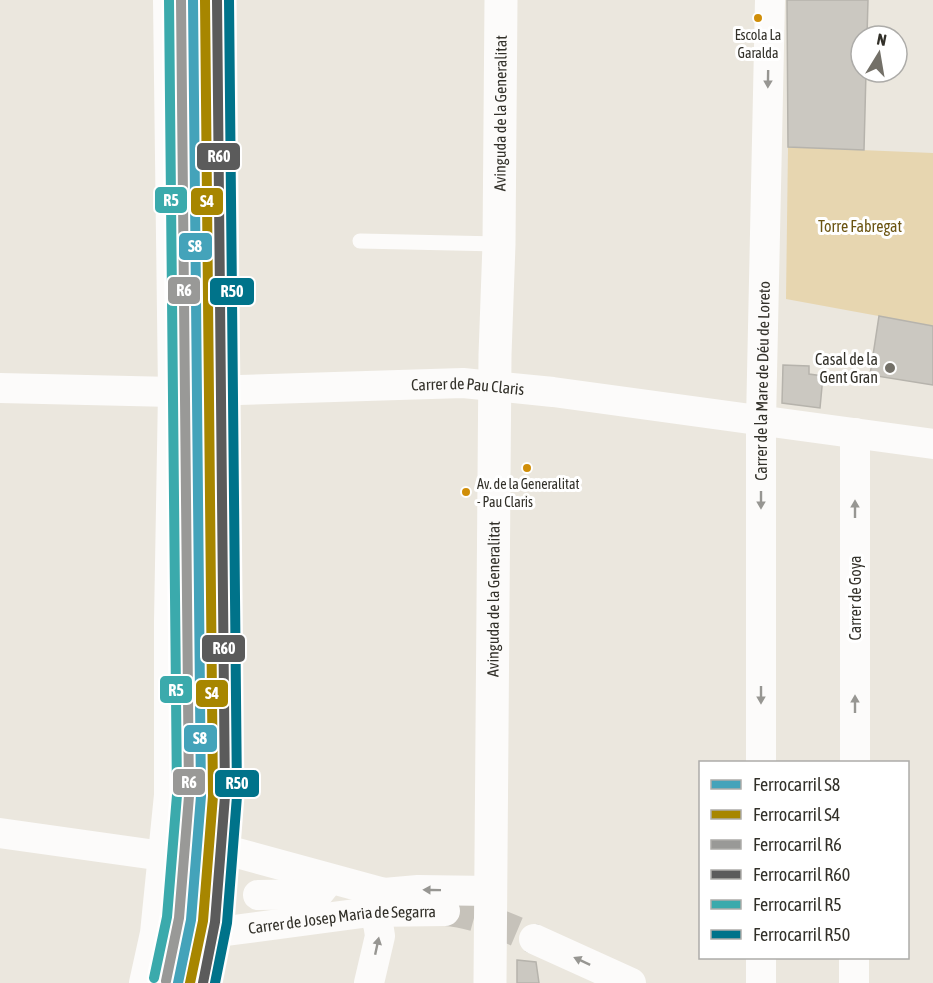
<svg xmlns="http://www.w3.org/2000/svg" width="933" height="983" viewBox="0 0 933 983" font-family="'Asap Condensed',sans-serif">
<rect width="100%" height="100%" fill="#ebe7de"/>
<path fill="#e7d6b0" d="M788 147 933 153V326L786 299Z"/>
<path fill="#cbc8c1" stroke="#b6b3ac" stroke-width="1.5" d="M787 0H868L867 36H861V72H866L864 150 788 147Z
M879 316 933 326V385L870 375Z
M783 365 809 366V374L823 376 820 408 782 403Z
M517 960 536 962 539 983H517Z"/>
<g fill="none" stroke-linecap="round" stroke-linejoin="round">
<path stroke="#c6c2ba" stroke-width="30" stroke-dasharray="30 15" stroke-linecap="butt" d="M445 911C476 913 506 927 534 939"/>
<path stroke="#fcfbfa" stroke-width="15" d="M360 241 499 244"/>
<g stroke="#fcfbfa" stroke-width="30">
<path d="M190 255 197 39"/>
<path id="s1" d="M0 388 173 392 463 383 553 392 933 444"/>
<path id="s2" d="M761 762V421L770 0"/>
<path d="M855 762V433"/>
<path d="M0 833 163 856"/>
<path d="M215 847 384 893 418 890 491 891"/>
<path d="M258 895 318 894 330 879"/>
<path id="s3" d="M203 934 370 912 445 911"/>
<path d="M534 939 631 983"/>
<path d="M761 958V983"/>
<path d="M182 965 186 815 192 693V609L198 515 190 378"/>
<path d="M144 983 155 933 169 795V622L173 392 168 0"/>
<path d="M195 983 215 847 225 623 214 275 217 146 216 0"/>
<path d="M369 983 380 936 378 923 370 912"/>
<path d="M854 983V958"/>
</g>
<path stroke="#fcfbfa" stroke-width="33" id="s4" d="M490 983 495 355 499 244 501 0"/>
<g stroke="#fff" stroke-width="15">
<path id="rail-1" d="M178 983 191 920 201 796 193 0"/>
</g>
<g stroke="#fff" stroke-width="15">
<path id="rail-2" d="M190 983 203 921 213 796 205 0"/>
</g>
<g stroke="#fff" stroke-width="15">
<path id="rail-3" d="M166 981 179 918 189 796 181 0"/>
</g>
<g stroke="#fff" stroke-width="15">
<path id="rail-4" d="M203 983 215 922 225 796 217 0"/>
</g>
<g stroke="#fff" stroke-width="15">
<path id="rail-5" d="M154 978 167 917 177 795 169 0"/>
</g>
<g stroke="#fff" stroke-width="15">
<path id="rail-6" d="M215 983 227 923 237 796 229 0"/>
</g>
<use href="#rail-1" stroke="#44a3ba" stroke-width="10"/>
<use href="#rail-2" stroke="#a78600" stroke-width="10"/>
<use href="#rail-3" stroke="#999997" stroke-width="10"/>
<use href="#rail-4" stroke="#5b5b5b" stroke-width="10"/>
<use href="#rail-5" stroke="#3baaac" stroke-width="10"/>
<use href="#rail-6" stroke="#00738a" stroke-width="10"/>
</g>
<defs><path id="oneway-solid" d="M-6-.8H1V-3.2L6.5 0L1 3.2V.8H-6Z" transform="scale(1.5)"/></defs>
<g fill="#979692">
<use href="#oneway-solid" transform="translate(768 79) rotate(91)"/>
<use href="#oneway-solid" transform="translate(761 500) rotate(90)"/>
<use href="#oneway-solid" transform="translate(855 509) rotate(-90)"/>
<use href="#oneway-solid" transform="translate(761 695) rotate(90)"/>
<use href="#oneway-solid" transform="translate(855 704) rotate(-90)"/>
<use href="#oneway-solid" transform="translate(432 890) rotate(-179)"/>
<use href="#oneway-solid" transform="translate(377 946) rotate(-78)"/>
<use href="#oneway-solid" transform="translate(582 961) rotate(-155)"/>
</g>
<g fill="#d08e08" stroke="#fff" stroke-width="2">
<circle cx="758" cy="18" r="5"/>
<circle cx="527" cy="468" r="5"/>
<circle cx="466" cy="492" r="5"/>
</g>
<circle fill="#737068" stroke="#fff" stroke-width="2" cx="890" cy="368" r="6"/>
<g text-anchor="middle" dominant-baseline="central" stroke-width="6" stroke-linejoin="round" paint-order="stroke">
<g font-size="14" fill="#323029" stroke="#fff">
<text x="758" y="35">Escola La<tspan x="758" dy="18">Garalda</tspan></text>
<text x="477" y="484" text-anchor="start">Av. de la Generalitat<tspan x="477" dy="18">- Pau Claris</tspan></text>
</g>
<g font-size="16" fill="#323029" stroke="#fff">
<text stroke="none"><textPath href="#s4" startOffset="870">Avinguda de la Generalitat</textPath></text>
<text stroke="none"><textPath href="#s2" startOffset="381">Carrer de la Mare de Déu de Loreto</textPath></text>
<text stroke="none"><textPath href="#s1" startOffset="468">Carrer de Pau Claris</textPath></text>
<text transform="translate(855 598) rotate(-90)">Carrer de Goya</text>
<text stroke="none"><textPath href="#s4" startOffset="384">Avinguda de la Generalitat</textPath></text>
<text stroke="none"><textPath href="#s3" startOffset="140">Carrer de Josep Maria de Segarra</textPath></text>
</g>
<g font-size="16" fill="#6b5411" stroke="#fff">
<text x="860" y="226">Torre Fabregat</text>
</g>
<g font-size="16" fill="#323029" stroke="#fff" text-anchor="end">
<text x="878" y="359">Casal de la<tspan x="878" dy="18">Gent Gran</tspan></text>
</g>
</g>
<g stroke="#fff" stroke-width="2">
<rect x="196" y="142" width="45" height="29" rx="6" fill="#5b5b5b"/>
<rect x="154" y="186" width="34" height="28" rx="6" fill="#3baaac"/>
<rect x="190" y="187" width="34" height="29" rx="6" fill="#a78600"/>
<rect x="178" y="232" width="35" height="29" rx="6" fill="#44a3ba"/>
<rect x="167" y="276" width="34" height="29" rx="6" fill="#999997"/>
<rect x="209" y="277" width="46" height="29" rx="6" fill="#00738a"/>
<rect x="201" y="634" width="45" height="29" rx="6" fill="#5b5b5b"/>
<rect x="159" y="675" width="34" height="29" rx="6" fill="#3baaac"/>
<rect x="195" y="679" width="34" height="29" rx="6" fill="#a78600"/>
<rect x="183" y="724" width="35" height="29" rx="6" fill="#44a3ba"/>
<rect x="172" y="768" width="34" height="28" rx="6" fill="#999997"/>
<rect x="214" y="769" width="46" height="29" rx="6" fill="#00738a"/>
</g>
<g font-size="16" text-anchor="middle" font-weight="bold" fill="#fff">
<text x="219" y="162">R60</text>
<text x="171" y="206">R5</text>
<text x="207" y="207">S4</text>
<text x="195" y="252">S8</text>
<text x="184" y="296">R6</text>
<text x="232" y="297">R50</text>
<text x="224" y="654">R60</text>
<text x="176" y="696">R5</text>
<text x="212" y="699">S4</text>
<text x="200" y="744">S8</text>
<text x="189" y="788">R6</text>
<text x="237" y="789">R50</text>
</g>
<rect x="699" y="761" width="210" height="198" fill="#ffffff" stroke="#adaca9" stroke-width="1.5"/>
<rect x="711" y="780" width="30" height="9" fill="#44a3ba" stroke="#adaca9" stroke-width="1.5"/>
<text x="753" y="791" font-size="18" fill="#323029">Ferrocarril S8</text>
<rect x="711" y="810" width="30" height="9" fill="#a78600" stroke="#adaca9" stroke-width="1.5"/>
<text x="753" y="821" font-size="18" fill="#323029">Ferrocarril S4</text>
<rect x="711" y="840" width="30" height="9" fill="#999997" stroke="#adaca9" stroke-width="1.5"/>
<text x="753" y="851" font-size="18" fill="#323029">Ferrocarril R6</text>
<rect x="711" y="870" width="30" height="9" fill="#5b5b5b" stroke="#adaca9" stroke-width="1.5"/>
<text x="753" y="881" font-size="18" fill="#323029">Ferrocarril R60</text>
<rect x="711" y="900" width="30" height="9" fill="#3baaac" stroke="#adaca9" stroke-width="1.5"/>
<text x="753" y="911" font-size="18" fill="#323029">Ferrocarril R5</text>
<rect x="711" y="930" width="30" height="9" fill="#00738a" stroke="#adaca9" stroke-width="1.5"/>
<text x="753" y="941" font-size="18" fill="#323029">Ferrocarril R50</text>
<g transform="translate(879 54) rotate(11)"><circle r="28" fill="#ffffff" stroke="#adaca9" stroke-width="1.5"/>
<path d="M0-4.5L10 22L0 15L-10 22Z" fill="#737068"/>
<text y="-9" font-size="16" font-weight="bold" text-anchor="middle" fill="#323029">N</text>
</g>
</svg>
